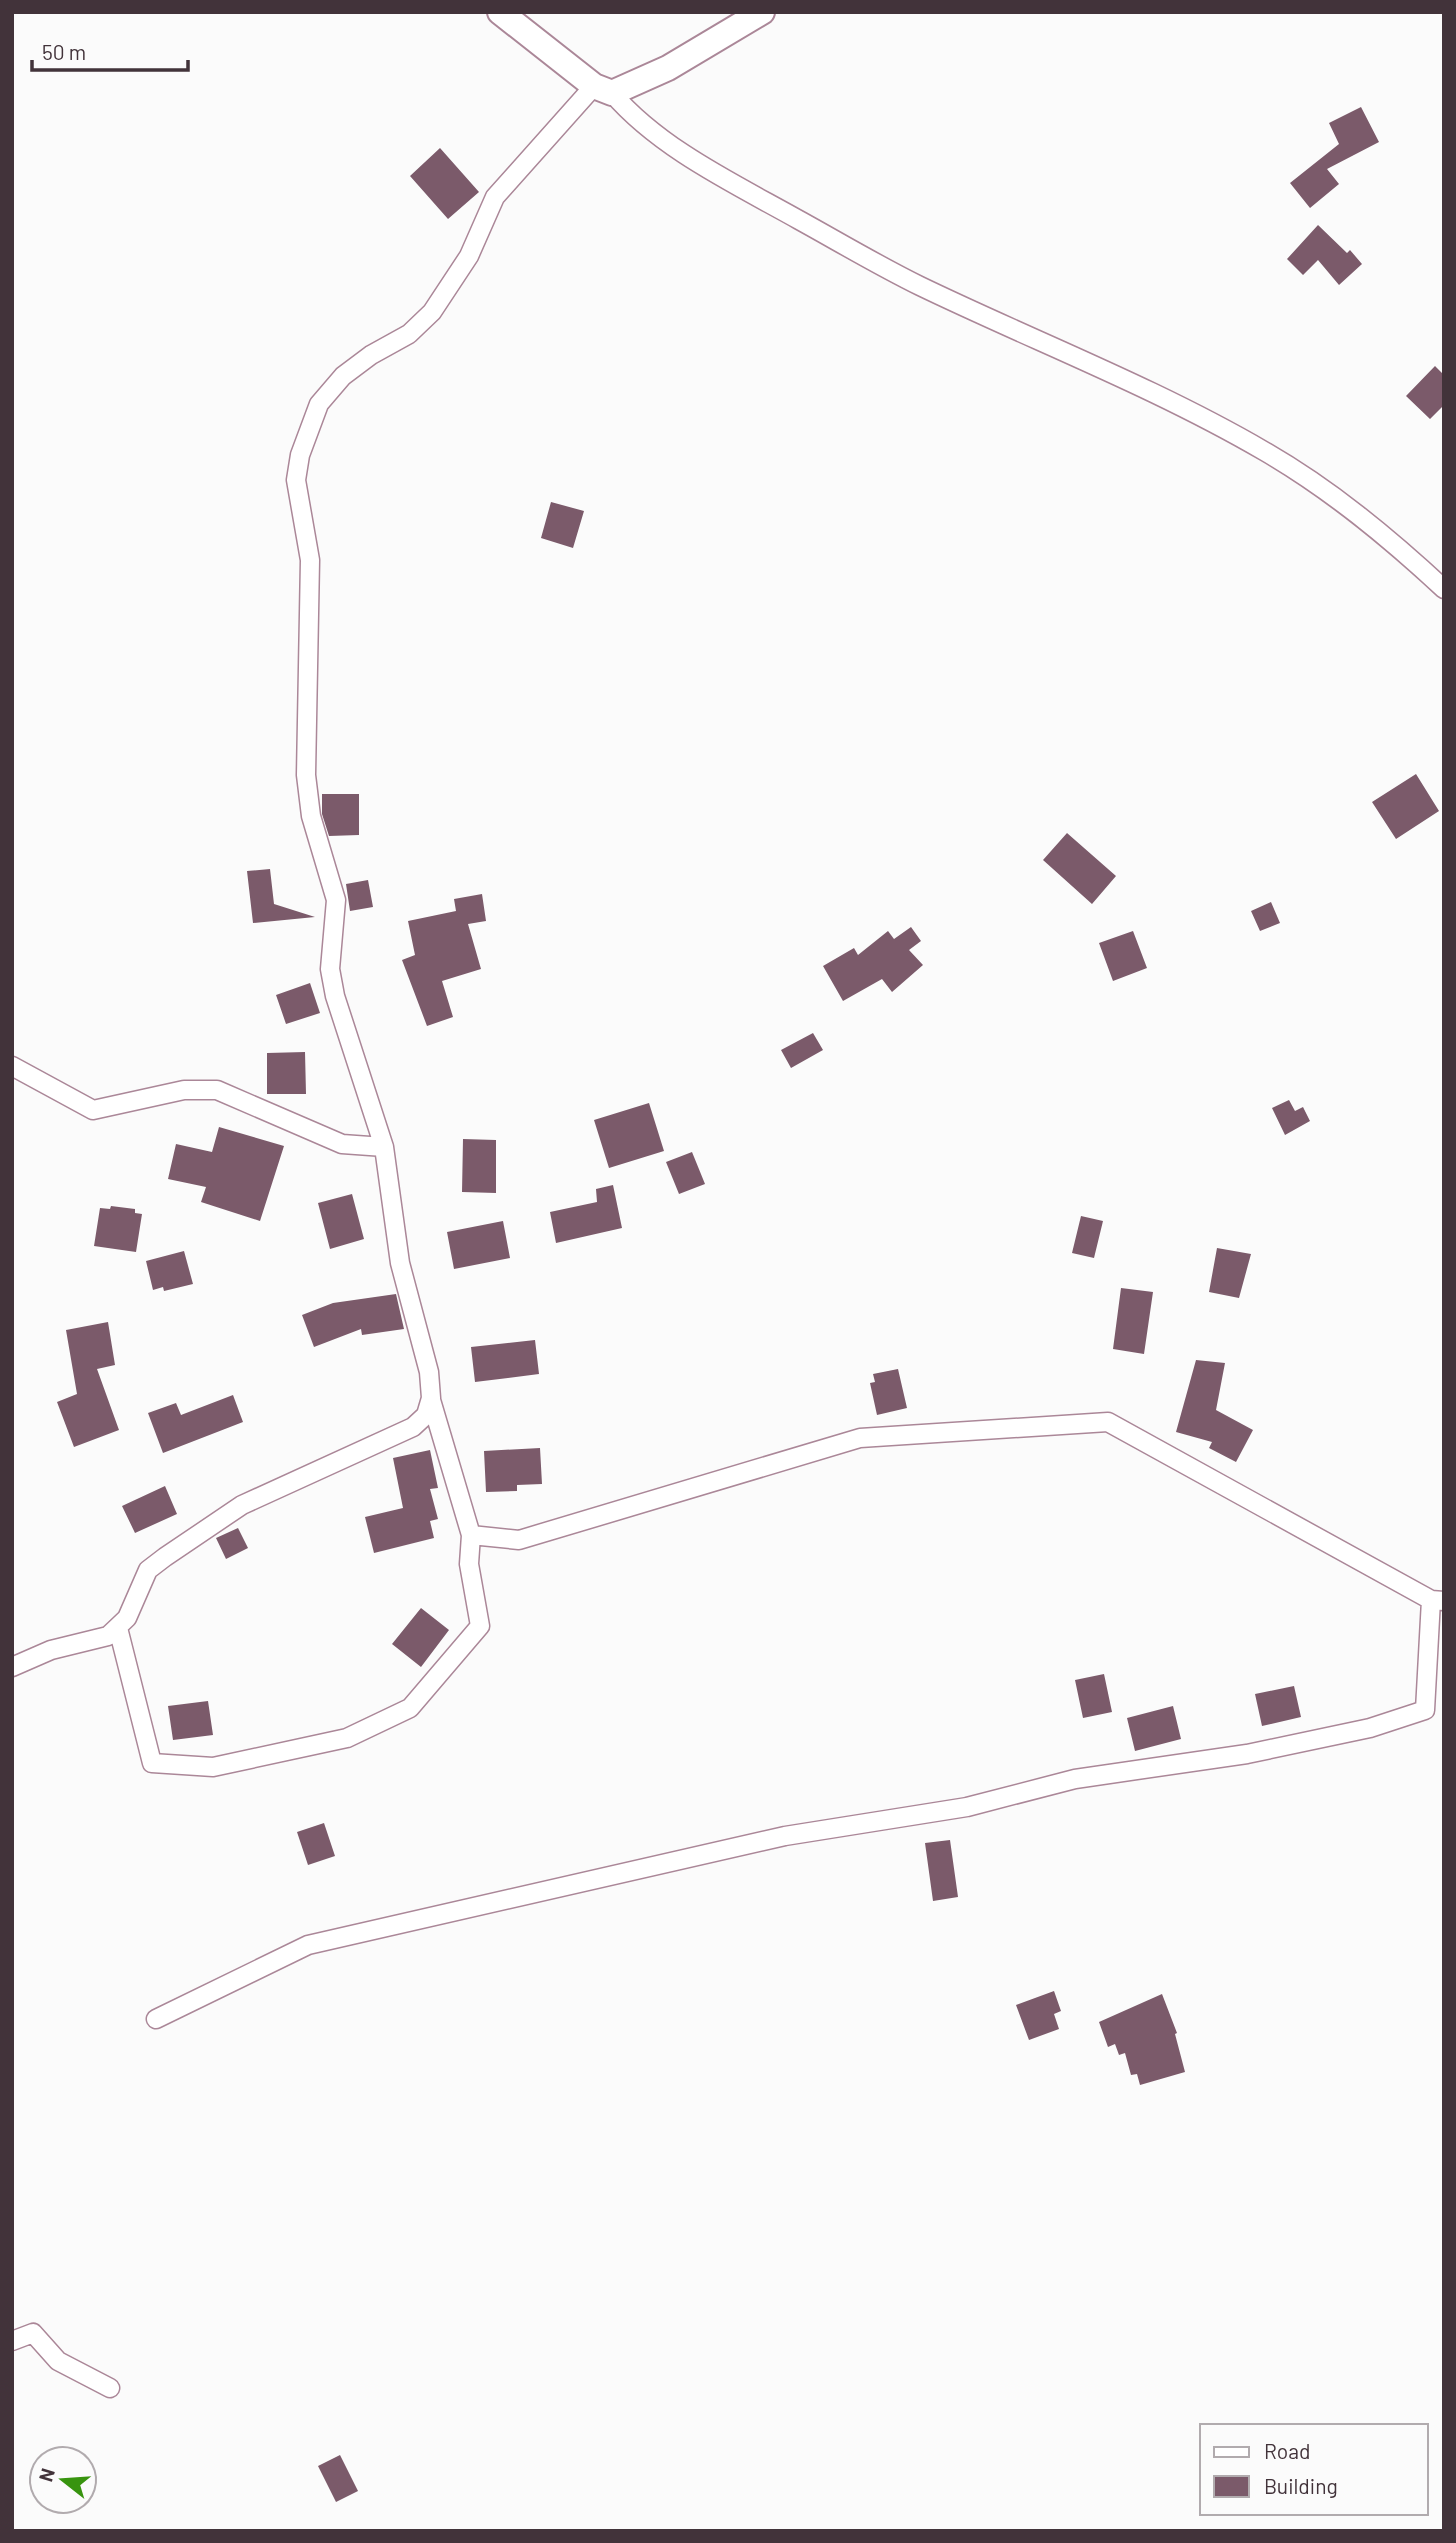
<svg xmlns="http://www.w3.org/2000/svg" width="1456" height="2543" viewBox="0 0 1456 2543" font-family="Barlow,sans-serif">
<rect width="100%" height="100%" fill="#fbfbfb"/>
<path fill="#7b5a6a" d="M1361 107 1379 142 1327 169 1339 184 1310 208 1290 183 1339 144 1329 123Z
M440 148 479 192 448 219 410 176Z
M1318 225 1347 253 1350 250 1362 264 1339 285 1318 260 1303 275 1287 259Z
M1435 366 1444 375V405L1430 419 1406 396Z
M551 502 584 511 573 548 541 538Z
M1416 774 1439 811 1396 839 1372 802Z
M322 794H359V835L329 836 322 814Z
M1067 833 1116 876 1092 904 1043 860Z
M270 869 274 904 315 917 253 923 247 871Z
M368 880 373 907 350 911 346 884Z
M482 894 486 921 468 924 481 969 442 981 453 1017 427 1026 402 960 415 955 408 921 456 911 454 899Z
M1271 902 1280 923 1260 931 1251 911Z
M911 927 921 941 909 950 923 965 892 992 882 979 843 1001 823 966 854 948 858 955 888 931 894 939Z
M1133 931 1147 968 1113 981 1099 943Z
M310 983 320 1013 286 1024 276 995Z
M813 1033 823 1050 791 1068 781 1050Z
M305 1052 306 1094H267V1053Z
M1289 1100 1295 1111 1303 1107 1310 1121 1285 1135 1272 1108Z
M649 1103 664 1151 609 1168 594 1120Z
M219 1127 284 1146 260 1221 201 1202 206 1187 168 1179 176 1144 212 1152Z
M463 1139 496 1140V1193L462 1192Z
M692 1152 705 1184 679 1194 666 1162Z
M613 1185 622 1228 556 1243 550 1212 597 1202 596 1189Z
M352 1194 364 1239 330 1249 318 1203Z
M111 1206 135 1209V1213L142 1214 136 1252 94 1246 100 1208 110 1209Z
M1081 1216 1103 1221 1094 1258 1072 1253Z
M503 1221 510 1258 454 1269 447 1232Z
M1217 1248 1251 1254 1239 1298 1209 1292Z
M184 1251 193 1284 164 1291 163 1287 153 1290 146 1261Z
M1121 1288 1153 1292 1144 1354 1113 1349Z
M396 1294 404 1329 362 1335 361 1329 314 1347 302 1315 333 1303Z
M108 1322 115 1365 97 1369 119 1430 74 1447 57 1402 77 1394 66 1330Z
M535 1340 539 1374 475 1382 471 1347Z
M1196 1360 1225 1363 1216 1410 1253 1430 1236 1462 1209 1448 1212 1442 1176 1432Z
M898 1369 907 1408 877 1415 870 1383 875 1382 873 1374Z
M233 1395 243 1422 163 1453 148 1413 176 1403 181 1415Z
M540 1448 542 1484 517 1485V1491L486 1492 484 1451Z
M430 1450 438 1488 430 1489 438 1519 430 1521 434 1538 374 1553 365 1517 403 1508 393 1458Z
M165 1486 177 1514 135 1533 122 1506Z
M238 1528 248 1548 226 1559 216 1538Z
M421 1608 449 1630 421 1667 392 1644Z
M1104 1674 1112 1712 1083 1718 1075 1680Z
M1294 1686 1301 1717 1262 1726 1255 1694Z
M208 1701 213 1735 173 1740 168 1706Z
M1173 1706 1181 1739 1135 1751 1127 1718Z
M324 1823 335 1856 308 1865 297 1832Z
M950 1840 958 1897 933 1901 925 1843Z
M1054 1991 1061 2011 1054 2014 1059 2029 1029 2040 1016 2005Z
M1162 1994 1177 2033 1175 2034 1185 2072 1140 2085 1137 2074 1131 2075 1125 2053 1119 2055 1115 2044 1108 2047 1099 2022Z
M340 2455 358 2491 336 2502 318 2466Z"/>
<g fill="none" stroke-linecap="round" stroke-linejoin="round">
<g stroke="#ab8798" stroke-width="21">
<path id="street" d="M612 93C660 149 735 184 799 220 839 242 879 266 920 286 1034 341 1154 387 1264 451 1330 489 1388 537 1444 589
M12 1066 93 1110 184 1090H217L342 1144 384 1147
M431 1400 471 1535 519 1540 860 1438 1108 1422 1431 1600 1444 1601
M118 1628 152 1763 213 1767 347 1738 410 1708 480 1626 469 1564 471 1535
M12 1667 51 1650 108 1636 127 1618 148 1570 165 1557 242 1505 413 1427 426 1415 431 1398 429 1372 400 1263 384 1147 335 996 330 969 336 900 311 816 306 775 310 560 296 480 300 455 319 404 343 376 371 355 409 334 432 312 469 256 495 197 594 86
M156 2019 308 1945 785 1836 967 1807 1075 1779 1247 1754 1370 1728 1425 1710 1431 1600
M12 2341 33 2333 58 2361 110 2388"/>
</g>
<g stroke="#ab8798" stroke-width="28">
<path id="secondary" d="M500 12 594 86 612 93 668 68 762 12"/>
</g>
<use href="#street" stroke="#fff" stroke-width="18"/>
<use href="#secondary" stroke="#fff" stroke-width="24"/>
</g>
<rect width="1456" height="2543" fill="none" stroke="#42333a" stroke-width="28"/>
<rect x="1200" y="2424" width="228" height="91" fill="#fbfbfb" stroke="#b1abae" stroke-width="2"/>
<rect x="1214" y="2447" width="35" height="10" fill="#ffffff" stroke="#b1abae" stroke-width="2"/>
<text x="1264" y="2459" font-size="21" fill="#42333a">Road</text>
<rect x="1214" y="2476" width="35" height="21" fill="#7b5a6a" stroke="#b1abae" stroke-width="2"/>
<text x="1264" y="2494" font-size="21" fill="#42333a">Building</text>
<g transform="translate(63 2480) rotate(287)"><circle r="33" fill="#fbfbfb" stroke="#b1abae" stroke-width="2"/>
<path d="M0-5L12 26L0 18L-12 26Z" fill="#38940f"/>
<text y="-10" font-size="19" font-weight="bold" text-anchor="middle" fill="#42333a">N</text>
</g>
<path d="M32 60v10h156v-10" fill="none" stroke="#42333a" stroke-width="3.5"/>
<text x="42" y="60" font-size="21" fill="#42333a" stroke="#fbfbfb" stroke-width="5" paint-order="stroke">50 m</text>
</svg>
